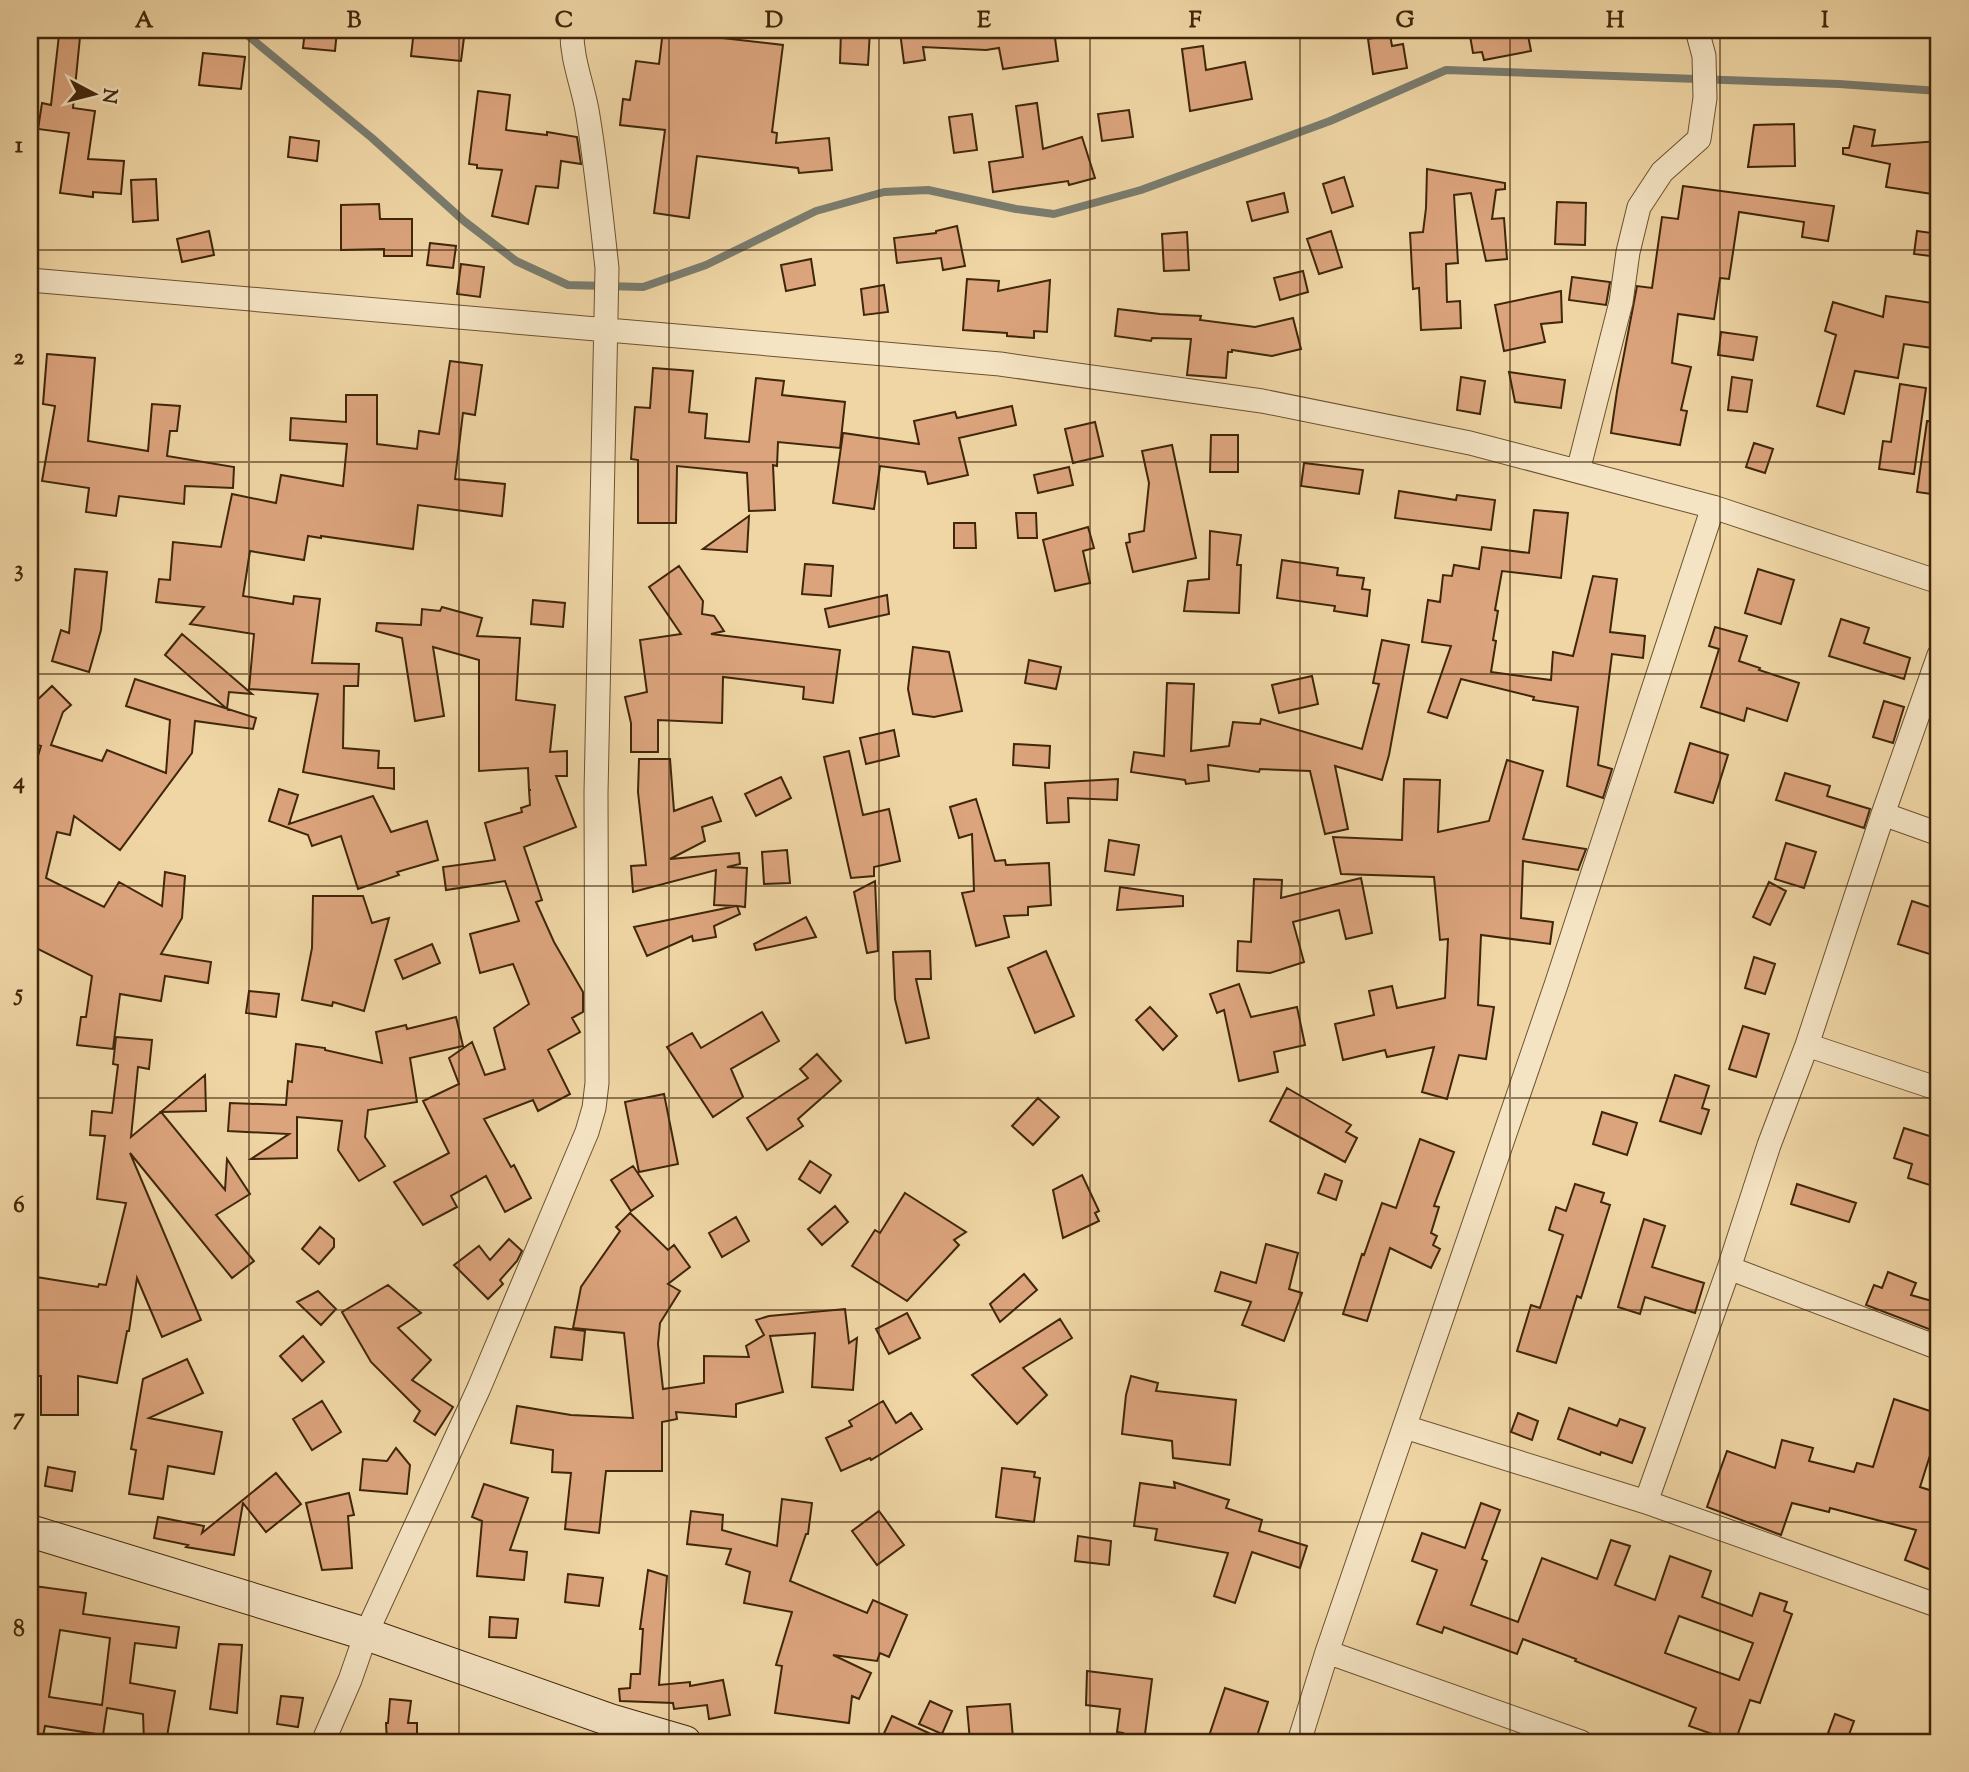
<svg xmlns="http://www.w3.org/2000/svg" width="1969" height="1772" viewBox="0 0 1969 1772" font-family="'Sorts Mill Goudy',serif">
<rect width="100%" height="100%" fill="#f0d6a5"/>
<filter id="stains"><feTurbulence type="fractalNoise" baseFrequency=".00286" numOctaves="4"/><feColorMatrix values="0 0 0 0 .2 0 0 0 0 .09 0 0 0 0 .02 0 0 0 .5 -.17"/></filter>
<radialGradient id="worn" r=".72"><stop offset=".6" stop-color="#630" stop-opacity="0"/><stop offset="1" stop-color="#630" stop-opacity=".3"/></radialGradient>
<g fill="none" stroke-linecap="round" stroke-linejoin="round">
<path stroke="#7a7c6f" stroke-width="8" d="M241 30 372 138 464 221 516 261 568 285 643 287 706 265 816 211 884 192 928 190 1016 209 1054 214 1141 190 1330 121 1446 70 1839 84 1939 91"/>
</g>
<path fill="#dca47d" stroke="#40260a" stroke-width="2" fill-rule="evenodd" d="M305 30H337L335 51 303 48Z
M414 30H465L461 61 411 56Z
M663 30H687L686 34 783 45 772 132 777 133 776 143 829 138 832 170 799 173 798 168 697 156 689 218 654 213 665 130 620 125 623 99 630 100 636 61 659 64Z
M841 30H870L868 65 840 63Z
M911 30H1044V32L1054 30 1058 61 1003 69 999 48 986 50 923 47 925 60 904 63 900 32Z
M1469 30H1489L1490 36 1527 30 1531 51 1484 60 1482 52 1473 53Z
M59 35 80 37 73 108 95 111 88 159 124 161 121 194 93 192V197L60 193 69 133 38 129 42 103 51 105Z
M1390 35 1392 46 1403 44 1407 68 1373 74 1368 39Z
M1203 46 1206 70 1245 62 1252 99 1190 111 1182 49Z
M203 53 245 57 241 89 199 85Z
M478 91 510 95 506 130 547 135V132L577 137 581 164 561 161 558 188 536 186 528 224 492 216 502 170 477 168V165L469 164Z
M1037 103 1043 149 1082 137 1095 178 1069 185 1068 181 993 192 989 162 1023 157 1016 106Z
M1129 110 1133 137 1102 141 1098 114Z
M972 114 977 150 954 153 949 117Z
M1794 124 1795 166 1748 167 1754 125Z
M1854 126 1875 130 1872 146 1939 141V195L1886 187 1890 164 1843 154V148H1849Z
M290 137 319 141 317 161 288 157Z
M1427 169 1505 183V189L1496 190 1492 219 1504 218 1507 259 1486 261 1471 193 1454 195 1458 263 1446 264 1447 302 1460 301 1461 328 1421 330 1419 288 1413 289 1410 233 1423 232 1426 208Z
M1344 177 1353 206 1332 213 1323 184Z
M156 179 158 220 133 222 131 180Z
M1683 186 1834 206 1828 241 1802 237 1804 222 1739 212 1729 279 1720 278 1714 319 1678 314 1672 363 1691 367 1681 410 1687 411 1680 445 1611 433 1617 391 1637 286 1652 288 1662 217 1678 219Z
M1284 193 1288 212 1252 221 1247 202Z
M1557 202 1586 203 1585 245 1555 244Z
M379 204 380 219H412V256H384V249L341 250V205Z
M957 226 965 266 943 270 941 258 897 263 894 238 936 233V231Z
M209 231 214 255 182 262 177 239Z
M1331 231 1342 267 1319 274 1307 239Z
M1917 231 1939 234V257L1914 254Z
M1187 232 1189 270 1164 271 1162 234Z
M430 243 456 246 453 268 427 265Z
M811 259 815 285 786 291 781 265Z
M461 264 484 267 480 297 457 294Z
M1303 271 1308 292 1280 300 1274 278Z
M1572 277 1610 282 1606 305 1569 300Z
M967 279 999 281 998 291 1050 280 1047 332 1034 331V338L1007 336V333L963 330Z
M884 285 888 312 864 315 861 289Z
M1561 291 1562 322 1541 324 1545 342 1504 351 1495 305Z
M1886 296 1939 304 1933 348 1904 344 1898 378 1855 371 1844 414 1817 406 1836 335 1825 331 1833 302 1883 317Z
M1118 309 1160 314 1201 316 1200 320 1255 327 1293 318 1301 349 1272 356 1232 350V352H1228L1226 378 1187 375 1191 339 1152 338 1151 341 1115 336Z
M1721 332 1757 337 1753 360 1718 355Z
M47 354 95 358 88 441 148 451 152 404 180 406 177 431H170L167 456 234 467 233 488 185 486 184 504 119 496 116 516 86 512 89 488 42 481 55 406 43 404Z
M450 361 482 365 475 415 463 413 455 479 505 484 502 516 418 505 413 549 321 536V538L308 536 304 560 250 551 243 596 293 604 294 596 320 599 312 663 359 664 358 686H344L343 748 379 751 378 768H394V789L303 772 318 694 249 689 254 634 190 624 204 607 156 602 159 579 170 580 173 542 221 547 232 494 276 503 281 475 343 486 347 444 290 440 291 418 346 422V395H377V444L417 449 419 431 439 434Z
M653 368 693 371 689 412 707 414 705 438 749 442 756 378 784 381 782 395 845 402 840 448 778 442 777 466 773 465 775 510 749 511 747 473 677 466 676 523H638V460L631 459 635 407 650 408Z
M1509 372 1565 380 1561 408 1515 402Z
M1461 377 1485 381 1480 414 1457 410Z
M1732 377 1752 380 1747 412 1728 410Z
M1900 384 1926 388 1914 474 1879 469 1883 441 1891 442Z
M1012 406 1016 425 959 438 968 475 928 484 925 472 880 466 874 509 833 503 843 433 919 444 914 421 955 412 957 418Z
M1927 421 1939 422V495L1917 492Z
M1095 422 1103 456 1073 463 1065 429Z
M1211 435H1238V472H1210Z
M1754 443 1773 449 1765 473 1746 467Z
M1172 445 1196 558 1133 572 1126 543 1130 542 1129 534 1144 531 1149 483 1142 451Z
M1304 463 1363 470 1359 494 1301 486Z
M1069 467 1073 485 1038 493 1034 475Z
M1399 491 1456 500 1457 495 1495 500 1491 530 1395 518Z
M1534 510 1568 513 1561 578 1502 571 1495 610 1498 611 1493 640 1496 641 1491 672 1551 680 1553 652 1573 656 1593 576 1617 579 1610 632 1645 636 1643 658 1612 654 1598 765 1612 769 1603 798 1567 786 1578 707 1533 700 1534 697 1461 679 1447 718 1428 712 1451 646 1422 642 1428 600 1440 602 1443 575 1452 576 1454 565 1479 569 1482 547 1529 553Z
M1016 513H1036L1037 538H1018Z
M749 516 747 552 703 549Z
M954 523H975L976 548H954Z
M1088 527 1094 548 1083 551 1090 583 1055 591 1043 540Z
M1210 531 1241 535 1237 565H1241L1239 613 1184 611 1188 581 1209 579Z
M1282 560 1338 568 1337 575 1364 578 1362 589 1370 590 1367 616 1334 611 1335 606 1277 598Z
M805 564 833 566 831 596 802 594Z
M679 566 703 601 702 614 714 616 724 631 711 634 840 650 833 703 803 699 804 687 723 677 722 723 658 720V752H631V723L625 697 647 692 640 640 681 634 649 587Z
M75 569 107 572 101 630 89 672 52 661 61 630 69 633Z
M1758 569 1794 580 1781 624 1745 613Z
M887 595 889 614 829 627 825 609Z
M533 600 565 603 563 627 531 624Z
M442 607 482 618 477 636 520 638 516 700 555 705 550 752 567 751V776H556L576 827 524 847 542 900 536 902 554 942 583 992V1012L572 1018 580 1032 548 1050 570 1094 538 1111 533 1100 484 1119 511 1167 514 1165 531 1198 505 1212 486 1176 451 1196 457 1207 423 1225 394 1182 449 1153 423 1101 459 1084 449 1058 472 1042 485 1075 505 1069 494 1028 529 1004 513 964 480 973 470 934 519 921 505 881 446 890 443 867 495 860 485 823 522 812 521 808 530 805 529 790H531H529L528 768 479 771V660L433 647 444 716 415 721 402 638 376 631 377 623 421 625 422 609 440 611Z
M1841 619 1869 628 1864 643 1910 658 1904 679 1829 656Z
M1715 627 1747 636 1739 661 1760 668 1759 670 1799 683 1787 721 1747 708 1744 721 1701 707 1719 649 1709 646Z
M182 634 252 694 229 692 227 709 165 655Z
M1382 640 1409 645 1389 755 1382 780 1335 766 1348 829 1325 834 1310 771 1260 769 1259 772 1208 765 1209 781 1186 784 1185 780 1131 772 1134 752 1164 756 1167 683 1194 684 1191 751 1229 746 1233 722 1260 724 1261 719 1362 749 1379 684 1373 683Z
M913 647 949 652 962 711 934 717 913 714 908 689Z
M1029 660 1061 667 1056 689 1025 683Z
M1312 676 1318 704 1279 713 1272 685Z
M135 679 256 718 253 729 195 721 192 753 120 850 74 816 70 835 57 832 46 878 104 907 119 882 162 906 165 872 185 876 182 918 161 954 211 962 208 983 165 976 161 1001 120 994 113 1049 77 1045 81 1017H86L92 976 30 945V782L41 746 30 743V713L32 705 52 686 71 705 63 712 51 745 102 761 107 750 166 773 170 720 126 706Z
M1884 701 1904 707 1893 743 1873 737Z
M894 730 899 756 866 764 860 738Z
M1690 743 1728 755 1713 803 1675 792Z
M1014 744 1050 746 1049 768 1013 765Z
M849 751 863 815 889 809 900 861 874 867V876L851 878 824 757Z
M639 759H670L674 811 712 797 721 821 702 827 705 841 670 859 739 853 740 864 727 867 747 868 745 907 737 906 740 914 714 926 716 937 693 941 692 936 647 956 634 927 736 906 714 905 716 870 633 892 631 866 646 865 638 792Z
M1507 760 1543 771 1523 839 1586 849 1578 870 1523 861 1521 918 1553 922 1550 944 1481 935 1478 1005 1494 1007 1486 1059 1459 1055 1447 1099 1422 1092 1434 1047 1387 1057 1385 1050 1343 1060 1335 1024 1374 1015 1369 991 1392 986 1397 1008 1445 998 1448 939 1440 940 1434 877 1341 874 1333 837 1402 840 1404 779 1440 780 1438 832 1489 821Z
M1785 773 1830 786 1827 796 1870 809 1864 828 1776 800Z
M781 777 791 798 756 816 745 794Z
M1118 779 1117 800 1068 798 1069 822 1047 823 1045 783Z
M279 789 298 795 289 824 373 796 391 832 427 821 438 860 397 872 399 875 358 889 341 836 312 846 308 835 269 821Z
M976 799 995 861 1005 860 1006 865 1049 863 1051 905 1028 907V915L1004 916 1009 937 976 946 962 893 974 891 972 834 959 838 950 807Z
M1109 840 1139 845 1134 875 1105 871Z
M1786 843 1816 852 1804 888 1775 879Z
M787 850 790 883 764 884 762 852Z
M1361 878 1372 933 1346 939 1339 910 1293 922 1304 962 1270 973 1237 971 1238 941 1251 942 1254 879 1282 880 1281 898Z
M875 881 878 951 867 953 854 892Z
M1769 882 1786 891 1770 925 1753 917Z
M1120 887 1183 896V906L1117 910Z
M313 896H363L372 923 389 918 364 1011 333 1002 332 1006 302 1000 312 948Z
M1912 901 1939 910V957L1898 944Z
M806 917 816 937 756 950 754 944Z
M432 944 440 963 403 979 395 960Z
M930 951 931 979H916L929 1038 906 1043 895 999 893 952Z
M1046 951 1074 1016 1035 1033 1008 968Z
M1754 957 1775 964 1765 994 1745 988Z
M1239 984 1251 1017 1297 1007 1305 1045 1274 1052 1278 1072 1239 1081 1224 1010 1217 1013 1210 994Z
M249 991 279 994 276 1017 246 1013Z
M1150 1007 1177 1036 1163 1050 1136 1020Z
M762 1012 779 1041 731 1069 743 1097 713 1117 667 1047 692 1033 701 1048Z
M456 1017 463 1046 410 1058 417 1102 368 1110 365 1137 385 1166 359 1181 338 1150 342 1121 297 1117V1158L251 1159 289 1134 228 1131 230 1103 286 1105 288 1081 292 1082 296 1044 325 1048V1050L382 1063 376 1032 406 1025 407 1029Z
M1743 1026 1769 1034 1756 1077 1729 1069Z
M116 1037 152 1040 149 1069 138 1067 131 1137 205 1075 206 1111 161 1112 225 1190 227 1159 250 1194 216 1215 254 1261 232 1278 130 1153 201 1320 162 1337 137 1278 129 1331H127L117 1383 78 1376V1415H41V1376H31L30 1276 98 1287 99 1284 106 1285 126 1203 97 1199 105 1136 90 1135 92 1111 112 1113 118 1065 113 1064Z
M817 1054 841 1081 798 1119 803 1126 767 1150 747 1118 808 1078 800 1069Z
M1675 1075 1709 1086 1702 1108 1709 1110 1701 1134 1660 1121Z
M1287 1088 1351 1125 1346 1132 1357 1138 1345 1162 1270 1121Z
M664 1094 678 1164 639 1172 625 1102Z
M1038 1098 1059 1117 1033 1145 1012 1126Z
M1602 1112 1637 1123 1627 1155 1593 1144Z
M1904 1128 1939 1139V1188L1908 1178 1912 1164 1894 1158Z
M1420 1139 1454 1152 1434 1206 1439 1207 1431 1233 1437 1236 1433 1245 1440 1249 1431 1268 1390 1248 1367 1321 1343 1314 1362 1254 1364 1255 1382 1203 1396 1208Z
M810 1161 831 1175 820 1193 799 1179Z
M633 1166 653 1196 631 1211 611 1180Z
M1325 1174 1342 1181 1336 1200 1318 1193Z
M1082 1175 1099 1211 1095 1213 1099 1221 1063 1238 1053 1190Z
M1575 1184 1604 1193 1601 1202 1610 1205 1581 1298 1577 1296 1556 1363 1517 1351 1531 1305 1540 1308 1563 1235 1549 1230 1556 1207 1566 1211Z
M1797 1184 1856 1203 1849 1222 1791 1204Z
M905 1193 966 1232 954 1240 959 1245 907 1301 852 1266 875 1230 880 1233Z
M835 1206 848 1222 822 1245 808 1229Z
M630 1213 668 1250 674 1245 690 1267 668 1284 680 1291 660 1323 658 1344 663 1389 704 1383V1356L749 1357 746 1346 764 1335 756 1320 769 1316 845 1309 849 1343 857 1338 853 1390 812 1387 815 1333 770 1336 783 1392 736 1404V1417L676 1412 677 1419 662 1422V1471H606L599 1533 565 1529 571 1473 552 1472 553 1450 511 1443 517 1406 571 1415 633 1418 624 1333 573 1328 581 1287 620 1231 616 1227Z
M736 1217 749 1241 722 1257 709 1233Z
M1644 1219 1665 1226 1652 1267 1704 1283 1695 1313 1645 1297 1640 1314 1618 1307Z
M320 1227 334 1239V1247L319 1264 302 1249Z
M509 1239 522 1251 517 1261 500 1280 503 1284 488 1299 454 1265 479 1246 490 1260Z
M1266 1244 1298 1253 1289 1289 1302 1293 1284 1341 1242 1325 1251 1302 1215 1291 1221 1272 1256 1283Z
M1888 1272 1916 1283 1911 1295 1939 1303V1313L1934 1331 1866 1305 1874 1285 1882 1288Z
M1024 1274 1037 1290 1000 1322 990 1304Z
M388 1285 421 1313 398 1328 431 1360 412 1380 453 1407 435 1435 414 1421 420 1411 371 1362 342 1312Z
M318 1291 336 1309 321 1325 297 1302Z
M907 1313 920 1338 889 1354 876 1329Z
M1060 1319 1072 1338 1023 1368 1047 1395 1017 1424 972 1375Z
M555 1327 585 1331 582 1360 551 1357Z
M303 1336 324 1362 302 1381 280 1356Z
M187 1359 203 1393 149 1418 222 1432 214 1474 168 1466 163 1499 129 1494 136 1450 131 1449 143 1379Z
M1131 1376 1158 1383 1156 1391 1236 1400 1230 1465 1173 1458 1172 1441 1122 1434 1126 1395Z
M1894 1399 1939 1414V1427L1920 1487 1939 1493V1505L1931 1528 1939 1531V1573L1905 1560 1916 1530 1830 1508 1829 1512 1792 1503 1781 1535 1707 1507 1727 1451 1775 1468 1782 1440 1813 1448 1809 1461 1854 1472 1857 1463 1873 1467Z
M322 1401 341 1432 312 1450 293 1419Z
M883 1401 896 1423 911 1413 922 1429 871 1460 870 1458 841 1471 826 1438 852 1426 849 1421Z
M1569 1408 1617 1426 1620 1419 1645 1428 1632 1463 1601 1452 1600 1455 1558 1439Z
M1518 1413 1538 1421 1532 1440 1511 1432Z
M396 1448 410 1465 407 1494 360 1490 363 1459 387 1461Z
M48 1467 75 1472 72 1491 45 1486Z
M1002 1468 1035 1472 1034 1477 1040 1478 1034 1522 996 1517Z
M276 1473 301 1504 266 1532 243 1503 234 1555 186 1547 188 1545 154 1538 158 1517 204 1526 202 1533Z
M1174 1482 1229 1500 1226 1508 1262 1520 1259 1531 1307 1546 1300 1568 1252 1552 1235 1603 1214 1596 1228 1553 1155 1540 1157 1529 1134 1526 1140 1483 1175 1488Z
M484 1484 528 1498 510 1550 527 1552 524 1580 477 1576 482 1521 472 1517Z
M349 1493 354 1515 348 1516 352 1568 322 1570 306 1503Z
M782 1499 812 1503 808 1534H806L790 1581 867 1613 873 1600 907 1615 889 1657 880 1653 877 1661 833 1655 871 1673 859 1699 852 1696 849 1723 775 1713 782 1666 776 1665 792 1612 744 1603 750 1572 726 1564 731 1549 687 1544 691 1511 723 1515 722 1530 777 1546Z
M1481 1503 1500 1510 1482 1559 1487 1561 1471 1605 1518 1622 1542 1558 1597 1579 1611 1540 1630 1546 1615 1585 1655 1600 1670 1556 1711 1571 1702 1597 1752 1616 1760 1593 1787 1602 1784 1611 1792 1614 1760 1703 1750 1700 1735 1742 1689 1726 1696 1708 1575 1661 1576 1659 1523 1639 1517 1654 1444 1627 1442 1633 1417 1624 1437 1570 1412 1561 1422 1533 1465 1548ZM1679 1616 1753 1643 1739 1680 1665 1653Z
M879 1511 904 1545 877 1565 852 1531Z
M1078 1536 1111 1541 1109 1565 1075 1561Z
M648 1570 667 1576 659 1685 690 1682V1686L723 1680 730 1715 709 1719 707 1705 674 1709 673 1703 620 1701 619 1689 630 1688 631 1674H640L643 1629H640Z
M568 1574 603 1578 599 1606 565 1602Z
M34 1586 86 1593 83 1614 179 1627 176 1648 135 1643 130 1683 175 1691 166 1742H144L143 1714 107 1708 103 1735 45 1726 42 1742H30V1623ZM60 1630 110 1638 102 1705 49 1697Z
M490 1617 518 1619 516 1638 489 1637Z
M219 1644 242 1645 237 1713 210 1709Z
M1087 1671 1152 1679 1144 1742H1119L1123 1733 1117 1732 1120 1709 1086 1705Z
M1225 1688 1268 1702 1255 1742H1207Z
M281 1696 303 1698 298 1727 277 1724Z
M390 1699 411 1701 408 1723H417V1742H387L386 1723H388Z
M930 1701 952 1711 942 1734 919 1724Z
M1010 1704 1013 1738 970 1741 967 1707Z
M1835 1714 1854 1721 1847 1740 1828 1733Z
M892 1716 948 1742H880Z"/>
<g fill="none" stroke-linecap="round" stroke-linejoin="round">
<g stroke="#6c5231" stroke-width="25">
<path id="street" d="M30 280 1000 364 1262 401 1470 443 1713 507 1939 582
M1578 471 1621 302 1628 252 1639 207 1662 172 1699 139 1705 98 1704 56 1697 30
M1883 814 1939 834
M1807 1045 1939 1089
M1729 1268 1939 1348
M1405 1427 1646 1502 1939 1606
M1646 1502 1729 1268 1769 1145 1807 1045 1883 814 1939 655
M1327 1652 1581 1742
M323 1742 350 1680 366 1634 479 1388 587 1132 594 1108 597 1083 596 793 607 268C601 215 596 162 587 110 582 83 571 57 572 30
M1299 1742 1327 1652 1556 985 1713 507"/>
</g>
<g stroke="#40260a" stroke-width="34">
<path id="secondary" d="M30 1531 366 1634 610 1720 685 1742"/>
</g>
<use href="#street" stroke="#f5e4c4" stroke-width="23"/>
<use href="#secondary" stroke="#f5e4c4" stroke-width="32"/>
</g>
<path fill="none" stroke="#40260a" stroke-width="2" stroke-opacity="0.55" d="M249 30V1742M459 30V1742M669 30V1742M879 30V1742M1090 30V1742M1300 30V1742M1510 30V1742M1720 30V1742M30 250H1939M30 462H1939M30 674H1939M30 886H1939M30 1098H1939M30 1310H1939M30 1522H1939"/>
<rect width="1969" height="1772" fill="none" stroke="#f0d6a5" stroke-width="77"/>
<g transform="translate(94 94) rotate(97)" stroke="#f5e4c4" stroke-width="5" paint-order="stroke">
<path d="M0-5L12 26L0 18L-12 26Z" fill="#40260a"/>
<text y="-10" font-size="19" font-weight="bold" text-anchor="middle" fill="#40260a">N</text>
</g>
<rect x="38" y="38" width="1892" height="1696" fill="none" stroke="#40260a" stroke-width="2.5"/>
<g font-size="23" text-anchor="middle" font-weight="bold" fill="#40260a">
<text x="144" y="27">A</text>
<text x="354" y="27">B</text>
<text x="564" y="27">C</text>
<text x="774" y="27">D</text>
<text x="984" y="27">E</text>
<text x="1195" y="27">F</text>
<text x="1405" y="27">G</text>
<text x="1615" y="27">H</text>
<text x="1825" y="27">I</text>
<text x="19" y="152">1</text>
<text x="19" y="364">2</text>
<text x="19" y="576">3</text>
<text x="19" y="788">4</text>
<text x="19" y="1000">5</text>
<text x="19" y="1212">6</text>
<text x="19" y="1424">7</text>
<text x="19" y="1636">8</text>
</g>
<rect width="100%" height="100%" filter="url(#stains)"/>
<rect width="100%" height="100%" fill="url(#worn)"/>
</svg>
